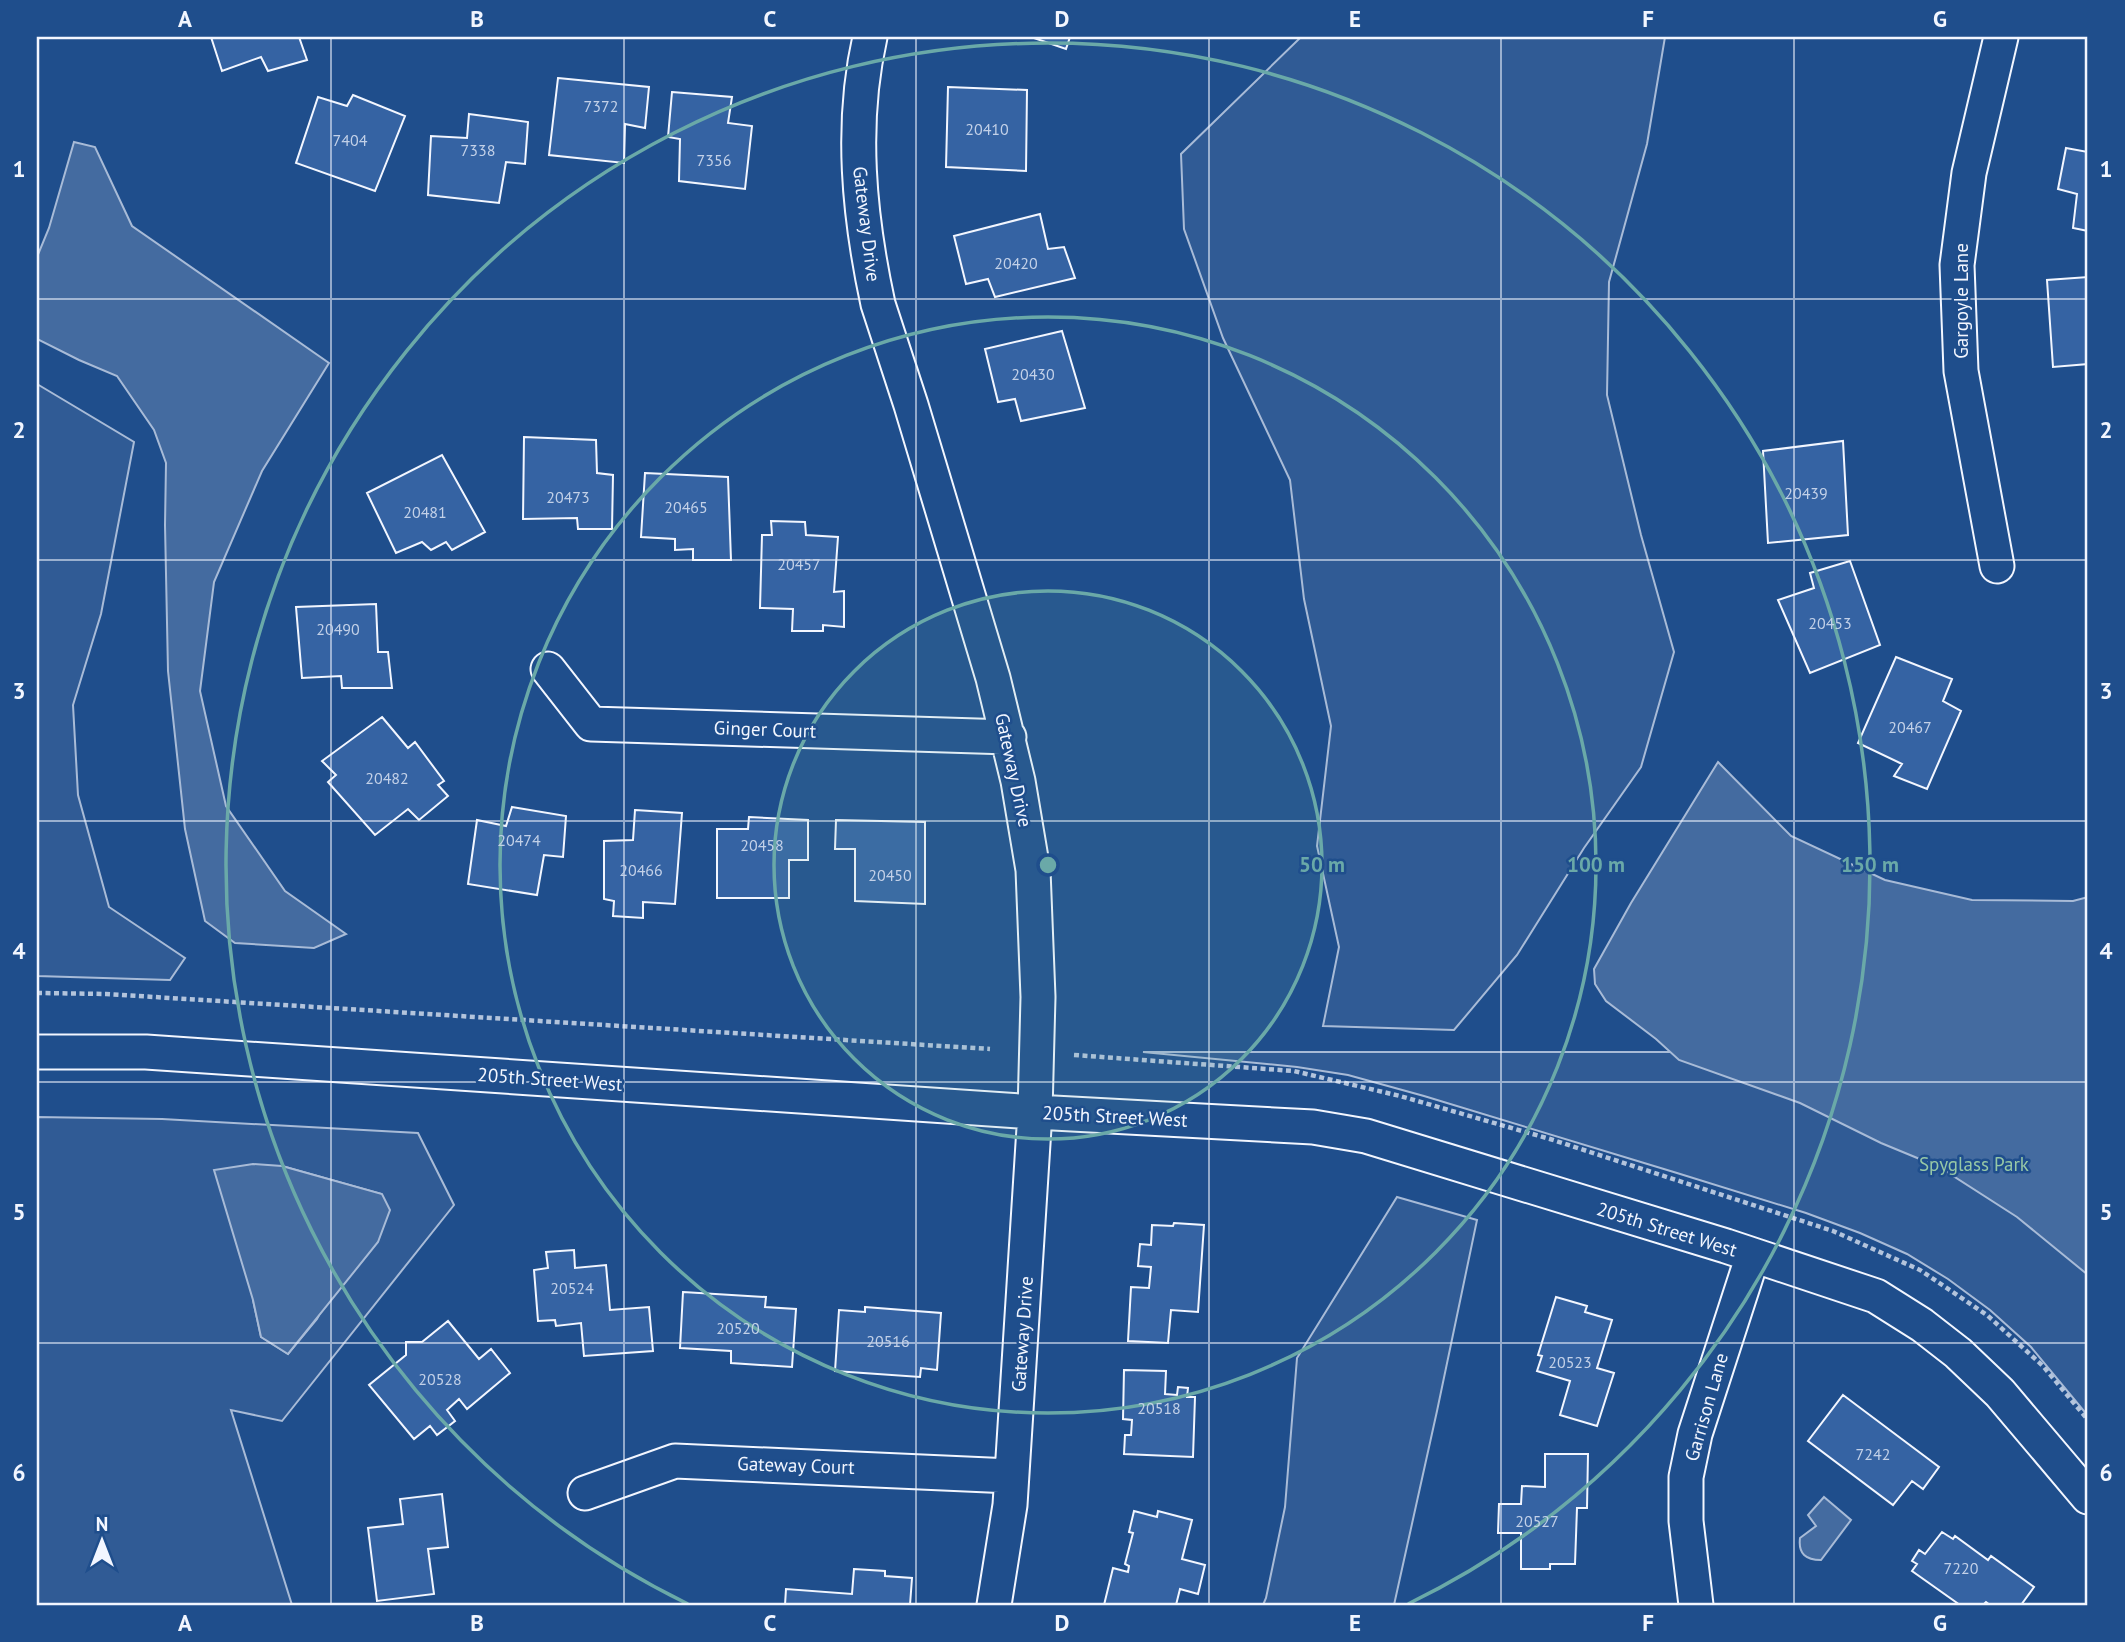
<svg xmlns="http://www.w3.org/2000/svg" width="2125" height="1642" viewBox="0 0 2125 1642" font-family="'PT Sans',sans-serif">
<rect width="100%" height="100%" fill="#1f4e8c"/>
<path fill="#305b95" stroke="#a8bbd7" stroke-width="2" fill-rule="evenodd" d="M1301 37H1665L1647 144 1609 282 1607 395 1641 535 1674 652 1641 767 1584 848 1517 955 1454 1030 1323 1026 1339 947 1317 846 1331 726 1304 599 1290 480 1223 338 1184 229 1181 154Z
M37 384 134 442 101 614 73 705 78 795 109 907 185 958 170 980 37 976Z
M1143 1052H2088V1416L2031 1347 1990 1310 1948 1279 1907 1254 1860 1233 1806 1213 1677 1173 1424 1096 1348 1075 1297 1067Z
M37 1117 162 1119 418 1133 454 1205 282 1421 231 1410 292 1605H37ZM282 1166 381 1194 317 1319 288 1354 261 1337 253 1300Z
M1397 1197 1477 1220 1437 1411 1394 1605H1263L1266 1598 1285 1507 1297 1358Z"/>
<path fill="#446ba0" stroke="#a8bbd7" stroke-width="2" d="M74 142 95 147 132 226 329 363 262 471 214 582 200 691 226 806 285 891 346 934 314 948 235 943 205 921 185 829 168 671 165 525 166 463 154 430 117 376 79 360 37 339V257L49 228Z
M1718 762 1791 836 1885 880 1972 900 2073 901 2088 897V1275L2017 1217 1939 1167 1881 1143 1800 1103 1679 1060 1656 1039 1606 1001 1595 984 1594 969 1631 903Z
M253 1164 282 1166 382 1194 390 1210 378 1242 288 1354 261 1337 253 1300 214 1170Z
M1824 1497 1851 1520 1821 1560C1806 1560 1798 1554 1800 1538L1816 1526 1808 1515Z"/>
<path fill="#3563a3" stroke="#f2f6ff" stroke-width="2" d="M211 37H299L307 60 268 71 261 57 222 71Z
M1031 37H1070L1066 49Z
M558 78 649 87 645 128 625 124 624 163 549 155Z
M948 87 1027 90 1026 171 946 167Z
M672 92 732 97 728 123 752 126 745 189 679 181 680 139 668 137Z
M353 95 405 116 375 191 296 163 318 97 347 106Z
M469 114 528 122 525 164 506 162 499 203 428 195 431 136 467 138Z
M2066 148 2088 152V231L2073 228 2077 194 2058 189Z
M1040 214 1048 249 1064 247 1075 278 995 297 988 279 966 284 954 236Z
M2088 277V364L2053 367 2047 280Z
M1062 331 1085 408 1021 421 1015 399 998 402 985 349Z
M524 437 596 440 597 473 613 475 612 529H578L577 518 523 519Z
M1843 441 1848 535 1768 543 1763 451Z
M442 455 485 532 452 550 446 542 431 550 422 542 396 553 367 493Z
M645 473 728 477 731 560H693V549L675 550V539L641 537Z
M771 521 805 522 806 535 838 537 834 592 844 591V627L823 625V631H792L793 609 760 608 762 535H772Z
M1850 561 1880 645 1810 673 1778 600 1814 588 1810 573Z
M376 604 378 652H388L392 688H342L341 676 302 678 296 607Z
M1896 657 1952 679 1943 701 1961 711 1927 789 1894 776 1902 764 1858 743Z
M382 717 408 748 415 742 444 781 438 785 448 796 419 820 408 809 375 835 328 782 336 775 322 761Z
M512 807 566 816 563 857 544 855 537 895 468 884 477 820 506 826Z
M635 810 682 813 675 904 643 902V918L613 916 614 901 604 899V841L633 840Z
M749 817 808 820V860H789V898H717V829H748Z
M836 820 925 822V904L855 901V849H835Z
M1174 1223 1204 1225 1198 1312 1171 1310 1168 1343 1128 1341 1131 1287 1149 1288 1151 1267 1138 1266 1140 1244 1151 1245 1152 1225 1173 1226Z
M574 1250 575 1268 606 1265 610 1310 649 1307 653 1351 584 1356 581 1323 556 1326 555 1320 538 1321 534 1270 548 1268 546 1252Z
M683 1292 766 1297 765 1307 796 1309 792 1367 731 1363V1351L680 1348Z
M1556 1297 1587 1306 1585 1312 1612 1320 1597 1368 1614 1373 1597 1426 1560 1415 1570 1381 1537 1371 1542 1356 1538 1355Z
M865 1307 941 1313 937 1370 921 1368 920 1377 835 1371 839 1310 865 1312Z
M448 1321 479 1359 491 1349 510 1373 467 1409 459 1399 447 1410 455 1421 437 1435 430 1426 414 1439 369 1385 406 1355V1342H422Z
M1124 1370 1166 1371 1165 1394 1177 1395 1178 1387 1188 1388 1187 1397H1195L1193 1457 1124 1454 1125 1435H1131L1132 1420 1123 1419Z
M1843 1395 1939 1467 1923 1489 1912 1481 1893 1505 1808 1441Z
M1545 1454H1588L1587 1508H1577L1575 1564H1550V1569H1521V1533H1498L1499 1504H1521L1522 1486 1545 1487Z
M442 1494 448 1547 428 1549 434 1594 377 1601 368 1528 403 1524 400 1499Z
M1134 1511 1157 1517 1158 1511 1192 1520 1182 1559 1205 1565 1198 1594 1180 1589 1176 1605H1104L1113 1568 1128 1572 1129 1566 1125 1564 1133 1533 1129 1532Z
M1942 1532 1953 1539 1955 1536 1988 1560 1991 1556 2034 1587 2021 1605H1990L1986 1602 1983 1605H1960L1912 1571 1917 1564 1912 1561 1919 1550 1925 1554Z
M854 1569 885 1571V1576L912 1578 910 1605H785L786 1589 852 1594Z"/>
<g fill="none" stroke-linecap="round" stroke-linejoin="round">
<g stroke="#f2f6ff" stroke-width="37">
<path id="minor" d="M870 37C850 125 859 216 878 304L911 405 993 678 1018 781 1033 870 1038 997 1035 1112 1010 1505 994 1605
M1997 566 1961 371 1957 265 1969 173 2001 37
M548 669 591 724 1009 737
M37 1052H146L1035 1112 1313 1127 1366 1136 1726 1246 1876 1296 1922 1325 1958 1353 2000 1393 2088 1497
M585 1493 675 1461 1011 1476
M1696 1605 1686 1521V1477L1695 1434 1753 1255"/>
</g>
<path stroke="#b3c4dc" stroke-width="4.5" stroke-dasharray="5 3.5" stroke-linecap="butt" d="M37 993 106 994 990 1049
M1074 1055 1294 1071 1400 1096 1550 1139 1833 1231 1920 1270 1987 1315 2043 1366 2088 1420"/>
<use href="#minor" stroke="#1f4e8c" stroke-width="33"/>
</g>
<path fill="none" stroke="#f2f6ff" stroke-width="2" stroke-opacity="0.55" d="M331 37V1605M624 37V1605M916 37V1605M1209 37V1605M1501 37V1605M1794 37V1605M37 299H2088M37 560H2088M37 821H2088M37 1082H2088M37 1343H2088"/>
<circle cx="1048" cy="865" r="274" fill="#6aa9a8" fill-opacity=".12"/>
<g fill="none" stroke="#6aa9a8" stroke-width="3.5">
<circle cx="1048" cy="865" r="274"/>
<circle cx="1048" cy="865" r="548"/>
<path d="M688 1604A822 822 0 1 1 1408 1604"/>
</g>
<g text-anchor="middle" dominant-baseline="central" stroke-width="5" stroke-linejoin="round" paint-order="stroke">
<g font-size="16" fill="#c3d1e8">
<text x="601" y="106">7372</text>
<text x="987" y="129">20410</text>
<text x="350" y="140">7404</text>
<text x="478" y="150">7338</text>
<text x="714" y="160">7356</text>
<text x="1016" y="263">20420</text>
<text x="1033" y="374">20430</text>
<text x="1806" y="493">20439</text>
<text x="568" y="497">20473</text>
<text x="686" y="507">20465</text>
<text x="425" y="512">20481</text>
<text x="799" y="564">20457</text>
<text x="1830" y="623">20453</text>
<text x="338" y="629">20490</text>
<text x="1910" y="727">20467</text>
<text x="387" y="778">20482</text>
<text x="519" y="840">20474</text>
<text x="762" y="845">20458</text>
<text x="641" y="870">20466</text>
<text x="890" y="875">20450</text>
<text x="572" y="1288">20524</text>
<text x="738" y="1328">20520</text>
<text x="888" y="1341">20516</text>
<text x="1570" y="1362">20523</text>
<text x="440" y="1379">20528</text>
<text x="1159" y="1408">20518</text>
<text x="1873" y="1454">7242</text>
<text x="1537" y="1521">20527</text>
<text x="1961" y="1568">7220</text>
</g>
<g font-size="19" fill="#f2f6ff" stroke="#1f4e8c">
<text transform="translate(867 224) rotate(83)">Gateway Drive</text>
<text transform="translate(1961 301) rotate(-90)">Gargoyle Lane</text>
<text transform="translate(765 729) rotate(2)">Ginger Court</text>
<text transform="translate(1014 770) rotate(78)">Gateway Drive</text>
<text transform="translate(550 1079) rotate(4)">205th Street West</text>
<text transform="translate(1115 1116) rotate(3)">205th Street West</text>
<text transform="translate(1667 1229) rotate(17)">205th Street West</text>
<text transform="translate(1022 1334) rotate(-86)">Gateway Drive</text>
<text transform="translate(1706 1407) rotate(-74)">Garrison Lane</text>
<text transform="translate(796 1465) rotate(2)">Gateway Court</text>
</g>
<g font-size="19" fill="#97c8a6" stroke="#1f4e8c">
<text x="1974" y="1164">Spyglass Park</text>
</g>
</g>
<circle cx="1048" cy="865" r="10" fill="#6aa9a8" stroke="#1f4e8c" stroke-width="3.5"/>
<g font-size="21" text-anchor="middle" font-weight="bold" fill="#6aa9a8" stroke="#1f4e8c" stroke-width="5" stroke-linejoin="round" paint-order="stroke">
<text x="1322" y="872">50 m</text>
<text x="1596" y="872">100 m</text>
<text x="1870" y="872">150 m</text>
</g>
<rect width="2125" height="1642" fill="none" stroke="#1f4e8c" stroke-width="77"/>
<g transform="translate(102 1541)" stroke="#1f4e8c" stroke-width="5" paint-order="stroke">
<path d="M0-5L12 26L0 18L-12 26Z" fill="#f2f6ff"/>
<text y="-10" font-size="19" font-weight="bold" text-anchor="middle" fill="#f2f6ff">N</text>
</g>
<rect x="38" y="38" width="2048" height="1566" fill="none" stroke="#f2f6ff" stroke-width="2.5"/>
<g font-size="23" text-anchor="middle" font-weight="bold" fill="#f2f6ff">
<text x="185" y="27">A</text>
<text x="477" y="27">B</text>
<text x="770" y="27">C</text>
<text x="1062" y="27">D</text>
<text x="1355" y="27">E</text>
<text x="1648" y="27">F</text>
<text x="1940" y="27">G</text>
<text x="19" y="177">1</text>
<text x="2106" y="177">1</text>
<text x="19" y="438">2</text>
<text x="2106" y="438">2</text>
<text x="19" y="699">3</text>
<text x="2106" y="699">3</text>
<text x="19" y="959">4</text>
<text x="2106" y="959">4</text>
<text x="19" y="1220">5</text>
<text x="2106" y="1220">5</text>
<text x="19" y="1481">6</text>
<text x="2106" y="1481">6</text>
<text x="185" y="1631">A</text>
<text x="477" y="1631">B</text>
<text x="770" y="1631">C</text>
<text x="1062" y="1631">D</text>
<text x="1355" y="1631">E</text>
<text x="1648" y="1631">F</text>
<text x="1940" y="1631">G</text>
</g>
</svg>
